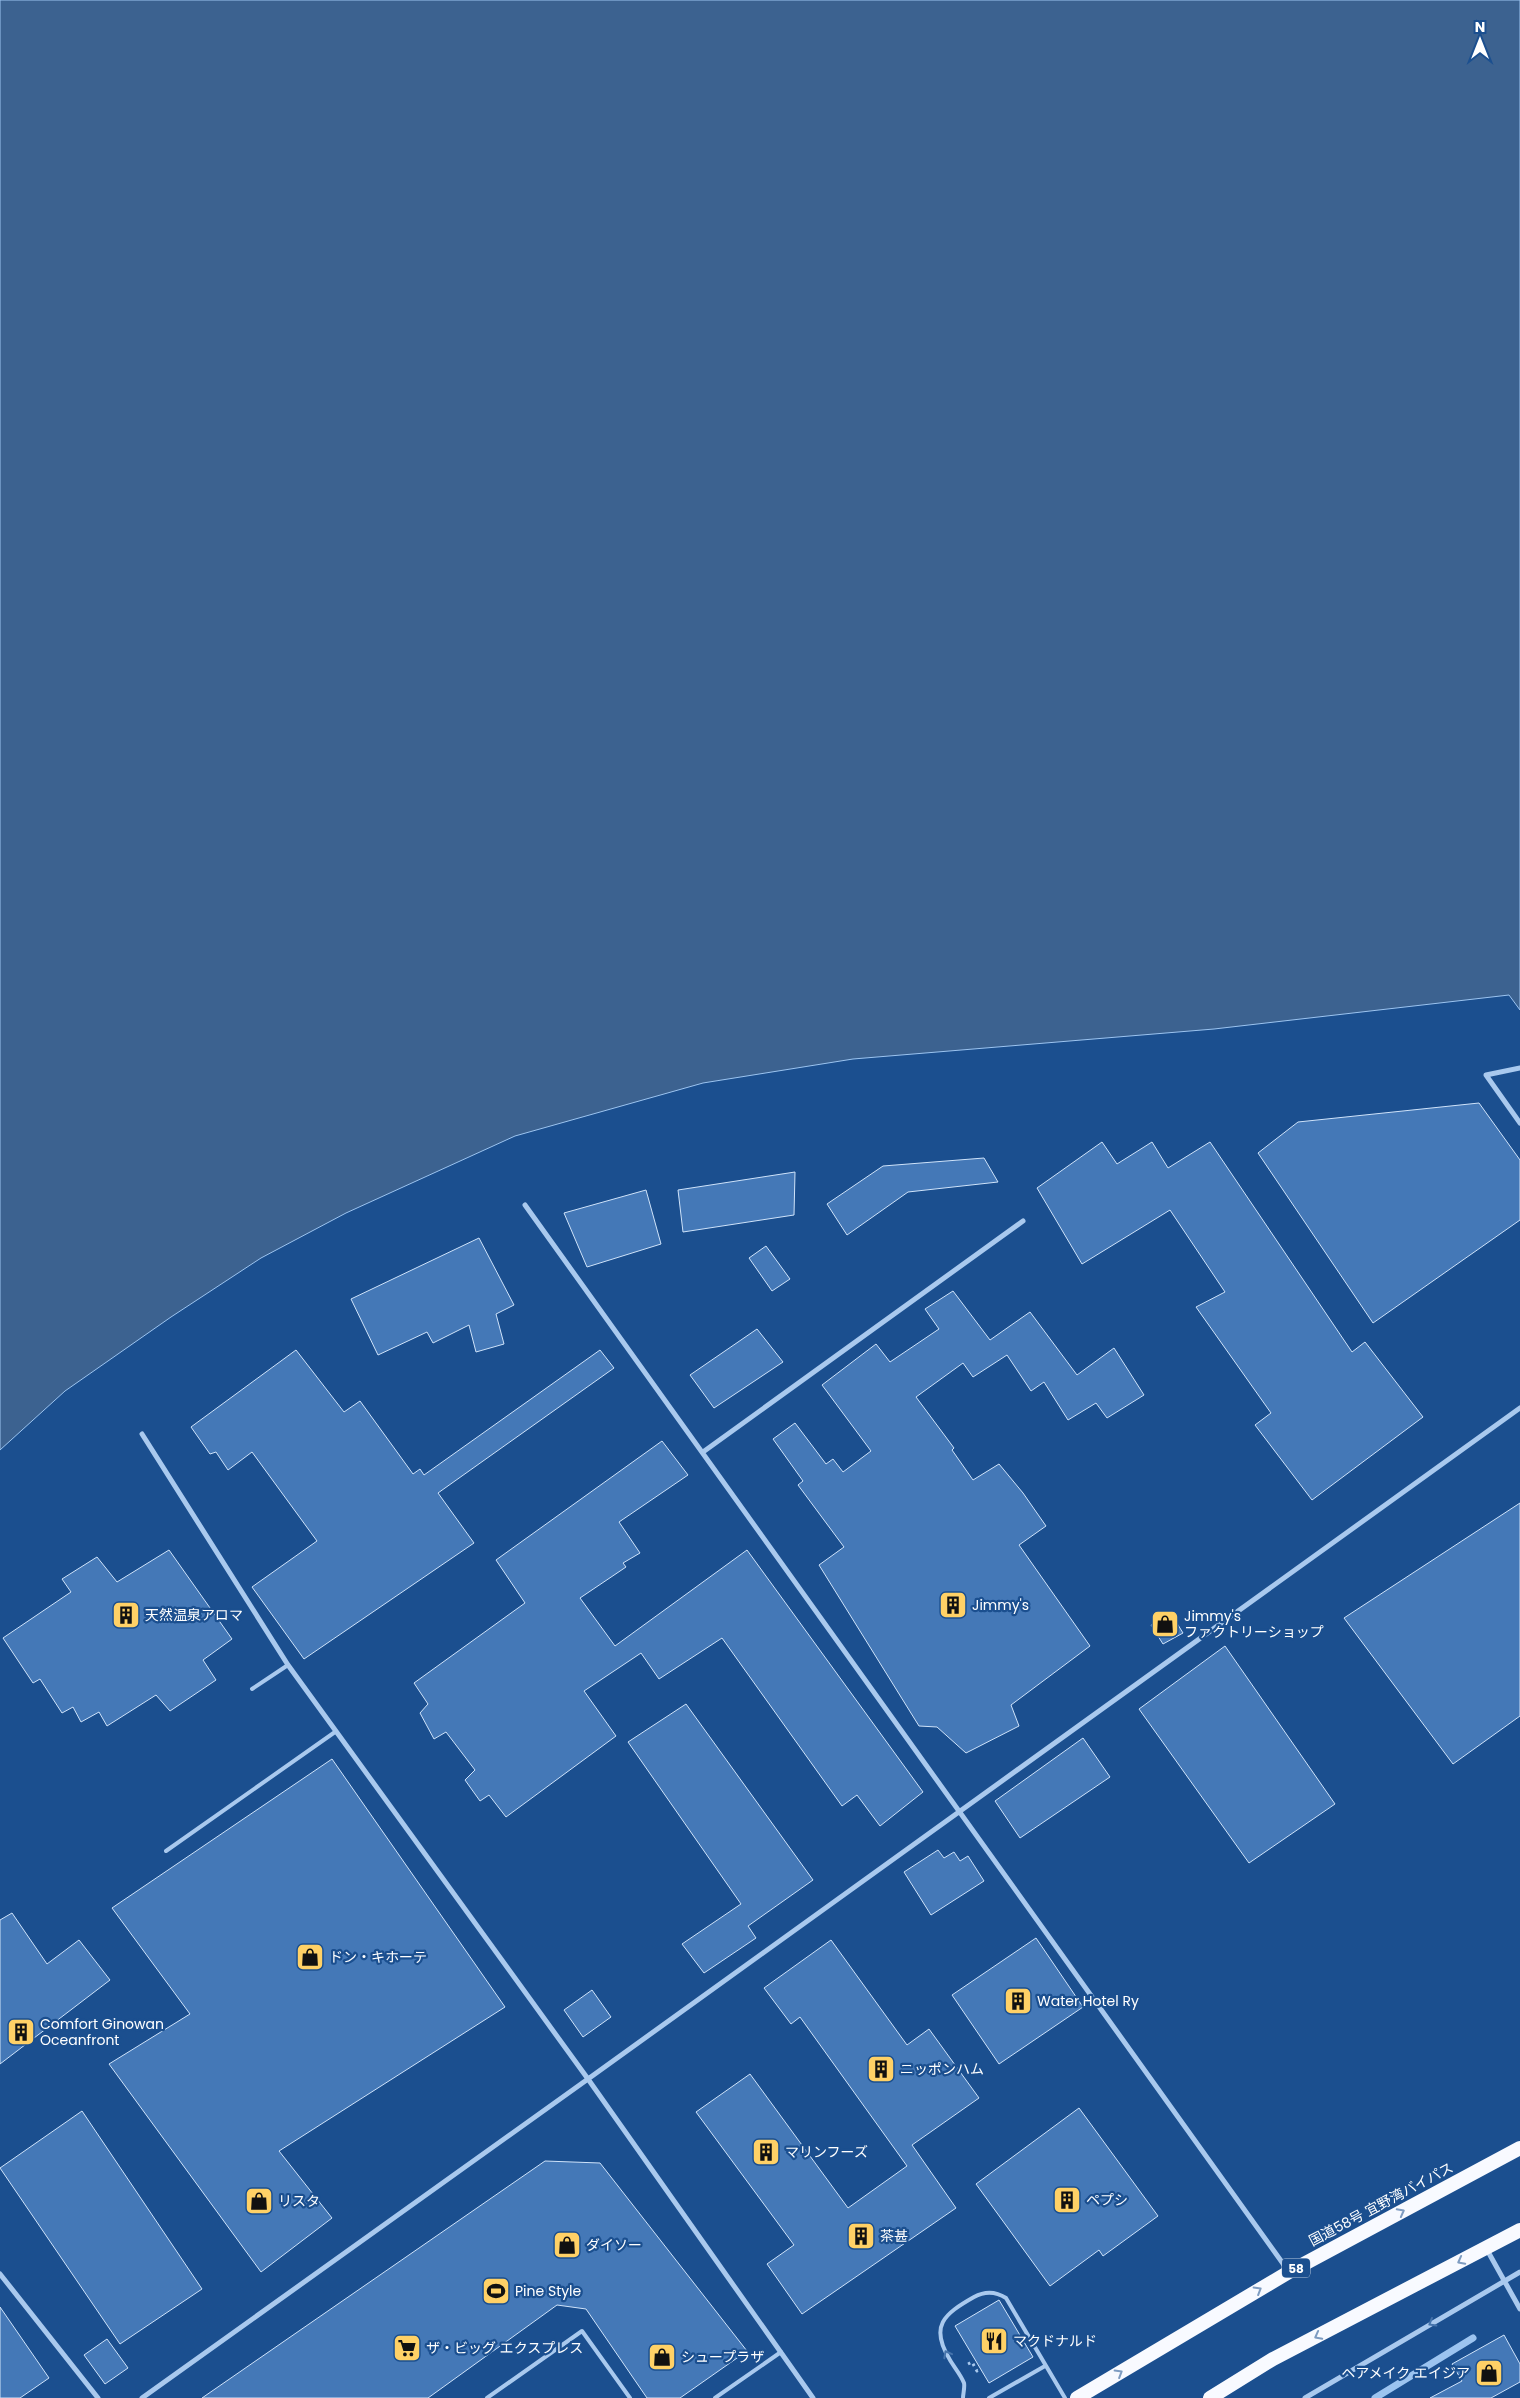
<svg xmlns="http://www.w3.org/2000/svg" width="1520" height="2398" viewBox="0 0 1520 2398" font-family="Poppins,'Noto Sans JP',sans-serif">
<rect width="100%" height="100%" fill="#1b4f8f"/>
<path fill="#3c6290" stroke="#9cc4f0" d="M0 0H1520V1010L1509 995 1214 1029 853 1059 703 1083 515 1136 346 1213 261 1258 171 1317 65 1391 0 1450Z"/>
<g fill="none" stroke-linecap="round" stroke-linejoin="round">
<path stroke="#9cc4f0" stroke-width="7" d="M1375 2398 1473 2338"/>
</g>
<path fill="#4478b7" stroke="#cfe3fa" d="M1479 1103 1520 1160V1220L1373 1323 1258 1153 1298 1122Z
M1102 1142 1117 1164 1152 1142 1168 1168 1210 1142 1352 1352 1365 1342 1423 1417 1312 1500 1255 1425 1271 1413 1196 1307 1225 1292 1170 1210 1082 1264 1037 1188Z
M984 1158 998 1182 908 1192 847 1235 827 1204 883 1166Z
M795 1172 794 1215 683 1232 678 1190Z
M646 1190 661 1244 587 1267 564 1213Z
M479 1238 514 1305 496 1314 504 1344 476 1352 469 1325 433 1343 427 1332 378 1355 351 1299Z
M766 1246 790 1279 772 1291 749 1258Z
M953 1291 990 1340 1030 1312 1077 1375 1114 1348 1144 1395 1107 1418 1096 1403 1068 1420 1044 1382 1031 1391 1007 1355 973 1377 963 1363 916 1397 954 1448 952 1450 973 1480 999 1464 1023 1493 1046 1526 1019 1545 1090 1646 1011 1705 1019 1726 966 1753 937 1727 919 1726 819 1565 844 1547 798 1485 803 1481 773 1439 795 1423 826 1464 833 1459 843 1472 871 1451 822 1385 876 1344 890 1362 939 1329 925 1309Z
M757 1329 783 1362 714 1408 690 1375Z
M296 1350 344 1412 360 1401 413 1474 420 1469 424 1475 600 1350 614 1368 438 1493 474 1543 304 1659 252 1587 317 1541 252 1452 228 1470 216 1452 210 1454 191 1427Z
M662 1441 688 1475 619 1522 640 1553 623 1563 626 1567 580 1598 615 1646 747 1550 923 1792 880 1826 857 1795 842 1806 722 1638 659 1679 641 1653 584 1691 616 1736 506 1817 489 1795 480 1801 465 1780 475 1770 446 1732 434 1739 420 1713 428 1704 414 1683 525 1603 496 1560Z
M1520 1503V1716L1453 1764 1344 1618Z
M169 1550 232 1639 203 1660 216 1680 170 1711 156 1695 107 1726 99 1712 81 1722 73 1707 62 1713 40 1679 33 1683 3 1638 71 1592 62 1579 97 1557 117 1582Z
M1170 1612 1183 1633 1163 1644 1151 1625Z
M1225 1646 1335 1804 1249 1863 1139 1709Z
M686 1704 813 1880 748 1926 756 1938 704 1973 682 1944 741 1904 628 1742Z
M1083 1738 1110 1777 1020 1838 995 1801Z
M332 1759 505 2007 279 2151 332 2218 261 2272 109 2064 190 2014 112 1908Z
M938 1850 944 1858 954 1852 960 1861 968 1856 984 1881 931 1915 904 1872Z
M12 1913 47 1964 79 1940 110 1980 0 2064V1920Z
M1036 1938 1083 2007 999 2064 952 1995Z
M831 1940 907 2045 929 2029 979 2098 912 2145 956 2208 802 2314 767 2264 794 2245 696 2112 750 2074 848 2208 907 2166 800 2017 791 2024 764 1988Z
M592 1990 611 2017 583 2037 564 2010Z
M1079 2108 1158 2216 1103 2256 1099 2250 1050 2286 976 2184Z
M82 2111 202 2289 120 2344 0 2168Z
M545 2161 600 2163 747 2351 680 2398H647L586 2309 557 2305 428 2398H202Z
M999 2300 1033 2357 989 2383 955 2326Z
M0 2307 49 2378 20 2398H0Z
M1504 2335 1520 2364V2382L1491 2398H1430L1462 2381 1452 2364Z
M107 2339 128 2368 105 2384 84 2355Z"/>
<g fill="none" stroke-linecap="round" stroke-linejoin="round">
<path stroke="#a9c9ee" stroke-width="3" stroke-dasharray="2.5 4" stroke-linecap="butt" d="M968 2364 972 2362 977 2371 980 2368"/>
<path stroke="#a9c9ee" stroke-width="4" d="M252 1689 288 1665
M166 1851 335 1732
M487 2398 582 2331 630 2398
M715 2398 781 2352
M963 2398C963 2394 965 2387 964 2383 961 2375 954 2367 950 2360 929 2326 944 2314 974 2297 985 2291 995 2291 1006 2298L1065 2398
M989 2398 1045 2366"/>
<path stroke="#a9c9ee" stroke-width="5" d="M1520 1068 1486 1075 1520 1123
M525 1205 1289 2272
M142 1434 288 1665 588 2079 813 2398
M703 1452 1023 1221
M1486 2248 1520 2309
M0 2274 98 2398
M142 2398 588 2079 1520 1408
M1305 2398 1520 2272"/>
<path stroke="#f8faff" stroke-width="14" d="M1077 2398 1289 2272 1520 2148
M1210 2398 1273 2359 1520 2230"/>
</g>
<defs><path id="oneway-chevron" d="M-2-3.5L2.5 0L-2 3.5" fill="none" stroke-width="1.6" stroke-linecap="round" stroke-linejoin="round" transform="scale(1.25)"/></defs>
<g stroke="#7e9cc1">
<use href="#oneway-chevron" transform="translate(1401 2212) rotate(-28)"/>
<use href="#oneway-chevron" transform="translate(1461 2261) rotate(152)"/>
<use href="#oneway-chevron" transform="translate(1258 2290) rotate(-31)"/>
<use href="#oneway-chevron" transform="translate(1318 2336) rotate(152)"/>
<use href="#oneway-chevron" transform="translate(1119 2373) rotate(-31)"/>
</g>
<g stroke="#4674ac">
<use href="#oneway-chevron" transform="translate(1432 2323) rotate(150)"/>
<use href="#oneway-chevron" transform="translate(947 2354) rotate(-118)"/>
</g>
<defs>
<g id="building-square" transform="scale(1.4375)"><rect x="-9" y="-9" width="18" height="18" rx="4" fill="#ffd166" stroke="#1b4f8f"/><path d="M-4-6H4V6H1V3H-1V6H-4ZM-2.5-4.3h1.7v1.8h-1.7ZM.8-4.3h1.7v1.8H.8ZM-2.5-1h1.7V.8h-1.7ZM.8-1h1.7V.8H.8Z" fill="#111"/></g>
<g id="shop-square" transform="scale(1.4375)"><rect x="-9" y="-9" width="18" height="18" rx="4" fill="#ffd166" stroke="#1b4f8f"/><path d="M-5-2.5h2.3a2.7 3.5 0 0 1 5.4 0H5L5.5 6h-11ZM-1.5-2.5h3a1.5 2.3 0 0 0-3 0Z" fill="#111"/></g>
<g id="stadium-square" transform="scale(1.4375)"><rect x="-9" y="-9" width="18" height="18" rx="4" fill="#ffd166" stroke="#1b4f8f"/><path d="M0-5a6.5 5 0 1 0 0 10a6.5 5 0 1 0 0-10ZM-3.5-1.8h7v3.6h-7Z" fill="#111"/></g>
<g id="restaurant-square" transform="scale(1.4375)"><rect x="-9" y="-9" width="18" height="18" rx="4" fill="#ffd166" stroke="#1b4f8f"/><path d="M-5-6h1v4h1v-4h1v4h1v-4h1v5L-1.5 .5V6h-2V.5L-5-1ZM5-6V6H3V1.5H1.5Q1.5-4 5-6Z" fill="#111"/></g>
<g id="supermarket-square" transform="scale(1.4375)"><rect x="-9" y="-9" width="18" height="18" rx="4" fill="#ffd166" stroke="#1b4f8f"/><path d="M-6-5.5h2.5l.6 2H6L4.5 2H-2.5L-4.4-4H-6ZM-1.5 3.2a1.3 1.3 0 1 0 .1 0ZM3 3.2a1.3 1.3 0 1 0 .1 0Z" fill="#111"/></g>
</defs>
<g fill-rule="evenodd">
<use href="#building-square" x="953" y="1605"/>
<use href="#building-square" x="126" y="1615"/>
<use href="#shop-square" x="1165" y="1624"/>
<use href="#shop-square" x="310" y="1957"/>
<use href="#building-square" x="1018" y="2001"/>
<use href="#building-square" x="21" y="2032"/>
<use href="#building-square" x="881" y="2069"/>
<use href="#building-square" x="766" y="2152"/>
<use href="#building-square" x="1067" y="2200"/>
<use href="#shop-square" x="259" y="2201"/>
<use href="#building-square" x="861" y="2236"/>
<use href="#shop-square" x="567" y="2245"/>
<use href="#stadium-square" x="496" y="2291"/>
<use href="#restaurant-square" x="994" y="2341"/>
<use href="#supermarket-square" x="407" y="2348"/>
<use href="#shop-square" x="662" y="2357"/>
<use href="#shop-square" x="1489" y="2373"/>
</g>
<g text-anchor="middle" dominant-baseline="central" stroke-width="4.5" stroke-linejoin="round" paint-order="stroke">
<rect fill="#1b4f8f" stroke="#bbcadd" stroke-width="1" x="1282" y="2258.5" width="28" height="19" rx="4"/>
<g font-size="12" font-weight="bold" fill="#fff">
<text x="1296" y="2268">58</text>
</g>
<g font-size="14" fill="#fff" stroke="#1b4f8f" text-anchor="start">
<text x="972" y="1605">Jimmy's</text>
<text x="145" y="1615">天然温泉アロマ</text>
<text x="1184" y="1616">Jimmy's<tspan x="1184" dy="16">ファクトリーショップ</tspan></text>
<text x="329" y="1957">ドン・キホーテ</text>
<text x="1037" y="2001">Water Hotel Ry</text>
<text x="40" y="2024">Comfort Ginowan<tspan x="40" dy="16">Oceanfront</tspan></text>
<text x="900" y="2069">ニッポンハム</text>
<text x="785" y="2152">マリンフーズ</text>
<text x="1086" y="2200">ペプシ</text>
<text x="278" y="2201">リスタ</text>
<text x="880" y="2236">茶甚</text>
<text x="586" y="2245">ダイソー</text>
<text x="515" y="2291">Pine Style</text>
<text x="1013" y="2341">マクドナルド</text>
<text x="426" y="2348">ザ・ビッグ エクスプレス</text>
<text x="681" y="2357">シュープラザ</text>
<text x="1470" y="2373" text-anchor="end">ヘアメイク エイジア</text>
</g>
<g font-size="14" fill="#fff" stroke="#1b4f8f">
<text transform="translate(1381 2204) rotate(-28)">国道58号 宜野湾バイパス</text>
</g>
</g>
<g transform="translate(1480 40)" stroke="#1b4f8f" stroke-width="4" paint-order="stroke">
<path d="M0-4L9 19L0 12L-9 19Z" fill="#ffffff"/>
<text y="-8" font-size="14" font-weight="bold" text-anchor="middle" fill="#ffffff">N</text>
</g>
</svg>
